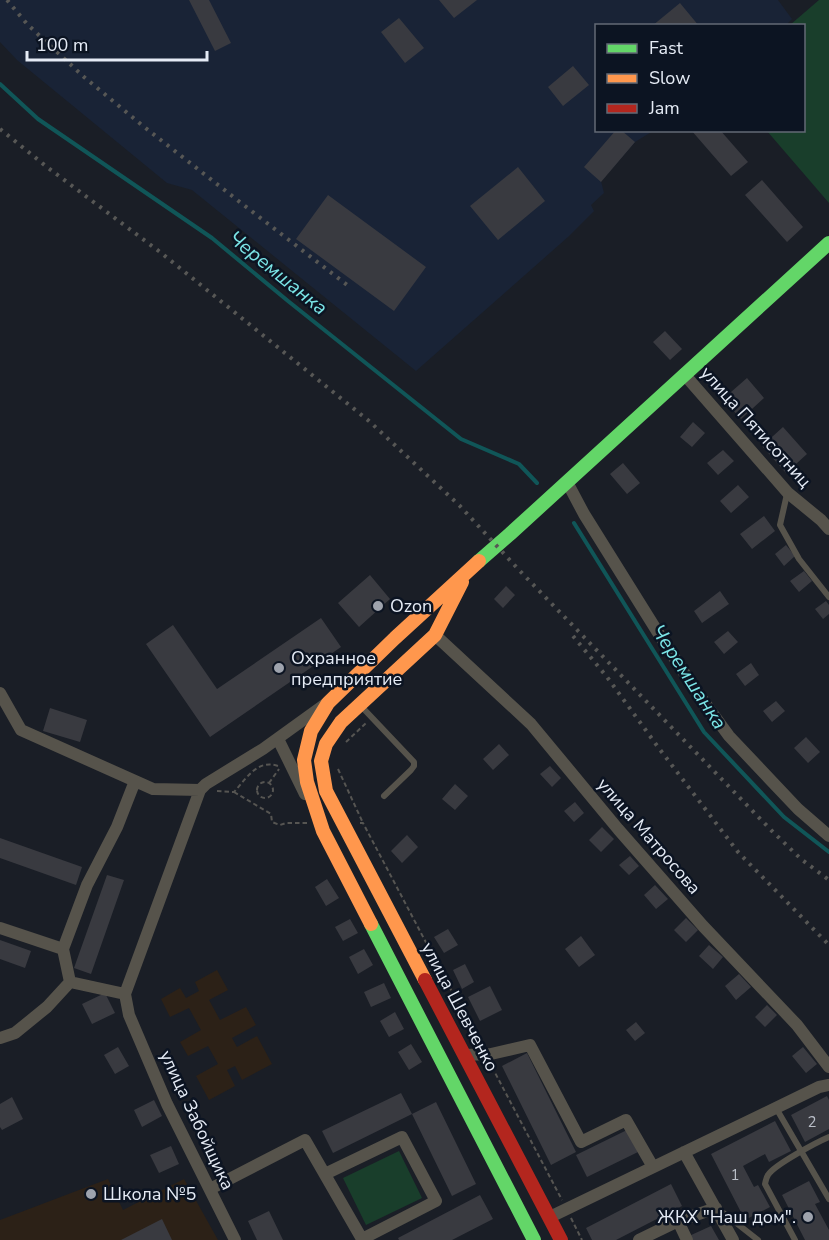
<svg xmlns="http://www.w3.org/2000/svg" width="829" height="1240" viewBox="0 0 829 1240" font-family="'Nunito Sans',sans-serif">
<rect width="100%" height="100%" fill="#1a1e26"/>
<path fill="#192336" d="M0 0H778L792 19 785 26H596V130L653 131 635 142 601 181 604 193 591 205 594 211 568 237 416 371 192 190 167 183 17 60 0 42Z"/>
<path fill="#2c2117" d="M217 970 228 990 209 1000 220 1020 246 1007 256 1025 232 1038 237 1047 257 1036 272 1064 242 1080 235 1066 227 1070 235 1086 209 1100 196 1076 218 1064 208 1046 188 1056 180 1042 201 1030 189 1008 170 1017 161 999 180 988 186 998 199 991 195 982Z
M108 1179 123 1210 184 1179 218 1240H0V1220Z"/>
<path fill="#193e2b" d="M819 0H829V203L767 131 804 130V26L790 25Z
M399 1151 422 1198 366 1225 343 1178Z"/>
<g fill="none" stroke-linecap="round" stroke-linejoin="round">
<path stroke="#105658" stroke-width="4" d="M0 84 38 119 212 238 288 301 461 439 519 464 537 483
M574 523 704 732 784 817 829 852"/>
</g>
<path fill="#393a40" d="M189 0H209L231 43 215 51Z
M439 0H477L454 18Z
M680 3 699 26H652Z
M399 18 424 48 405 63 381 32Z
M573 66 589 85 563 106 548 87Z
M616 130H621L635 142 601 182 584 167Z
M691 130H720L748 162 731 176Z
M518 167 545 201 498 240 470 206Z
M762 180 803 227 787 242 745 195Z
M328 195 426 267 394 311 296 239Z
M665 331 682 349 670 360 653 342Z
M747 378 764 398 741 419 723 399Z
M693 422 705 433 692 447 680 437Z
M783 427 807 454 786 473 762 446Z
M723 450 734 461 718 475 707 463Z
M623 463 640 483 627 494 610 474Z
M738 485 749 497 731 513 720 501Z
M764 516 775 531 752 549 740 534Z
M786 545 795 556 784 566 775 554Z
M804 571 812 581 799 592 790 581Z
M370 575 390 599 359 627 338 603Z
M506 586 515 595 503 608 494 599Z
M720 591 729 604 702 623 694 611Z
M826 601 829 605V614L823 619 815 609Z
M321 618 341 647 210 737 146 644 173 625 217 689Z
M728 631 738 642 724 654 714 642Z
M751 663 759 675 745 686 736 674Z
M776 701 785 711 772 722 763 711Z
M50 708 87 720 80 742 43 731Z
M806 737 820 752 808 763 794 748Z
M499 744 509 755 493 770 483 759Z
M550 766 561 778 552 787 540 774Z
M455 784 468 796 455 810 442 799Z
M575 802 584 813 574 822 564 811Z
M602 827 614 839 601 852 589 840Z
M407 835 418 847 402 863 391 851Z
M0 838 82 867 76 885 0 858Z
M630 856 639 866 629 875 619 865Z
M107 875 124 880 91 974 74 968Z
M327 879 339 898 326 906 315 887Z
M655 885 668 899 656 909 644 895Z
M686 918 698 930 686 942 674 930Z
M350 919 358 933 343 941 335 927Z
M448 929 458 945 444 953 434 937Z
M581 936 595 955 579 967 565 949Z
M0 940 31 951 25 968 0 959Z
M709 945 723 957 713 969 699 956Z
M364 949 373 965 358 974 349 957Z
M465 964 474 982 462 989 453 970Z
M739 974 751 987 736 1000 725 986Z
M384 983 391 998 371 1007 364 992Z
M490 986 502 1010 480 1021 468 997Z
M105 993 115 1013 92 1024 82 1004Z
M767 1005 777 1015 765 1027 755 1017Z
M395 1012 404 1029 389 1037 380 1021Z
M636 1022 645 1033 635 1041 626 1030Z
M411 1044 422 1062 409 1070 398 1052Z
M118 1047 129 1066 115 1074 104 1055Z
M803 1047 817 1064 806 1073 792 1056Z
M527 1053 576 1152 551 1165 502 1066Z
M401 1093 412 1114 333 1153 322 1131Z
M827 1096 829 1100V1129L805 1142 791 1115Z
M12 1097 23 1119 2 1130 0 1127V1104Z
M154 1100 162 1116 142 1127 134 1110Z
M436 1102 476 1184 452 1196 412 1114Z
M775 1121 791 1151 769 1162 765 1154 743 1166 754 1187 758 1185 770 1207 745 1220 711 1154Z
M627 1130 638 1152 587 1177 576 1155Z
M171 1146 179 1164 159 1173 150 1155Z
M809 1181 820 1202 815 1204 829 1230V1240H805L782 1195Z
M671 1184 682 1206 616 1240H592L586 1228Z
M480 1195 493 1219 452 1240H399L398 1238Z
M269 1211 283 1240H257L248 1221Z
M162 1219 172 1240H121Z
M711 1226 719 1240H691L689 1236Z"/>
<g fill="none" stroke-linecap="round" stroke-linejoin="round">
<path stroke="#565552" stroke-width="2" stroke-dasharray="4.5 3" stroke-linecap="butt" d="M346 742 366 723
M338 769 363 823
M257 790a8 8 0 1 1 16 0a8 8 0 1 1-16 0Z
M269 783 279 769
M217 791 234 792C247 778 257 759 278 766
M234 792 271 814 272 822 280 825 286 823H307
M360 823H363L479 1043
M492 1067 562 1200
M571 1218 582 1240"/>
<path stroke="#56534b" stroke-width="6" d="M787 494 780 525 799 559 829 597
M360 705 414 762V766L411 770 384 796
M776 1108 829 1199
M721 1211 758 1240
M795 1240 765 1184C766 1180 766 1178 768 1175 774 1165 817 1142 829 1137"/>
<path stroke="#56534b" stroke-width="12" d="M684 374 788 493 821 520 829 529
M567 482 584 514 657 631 694 688 729 736 798 809 829 836
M435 635 531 724 618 829 703 926 797 1025 829 1067
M0 693 21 730 153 789 200 790
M278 739 305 794
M0 928 63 949
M125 994 70 982 63 949 87 885 117 827 135 781
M0 1038 15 1033 47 1007 70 982
M465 1055 491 1054 530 1045 581 1142 626 1120 653 1167
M684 1152 733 1240
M210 1189 305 1140 362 1239 436 1201 402 1137 325 1174
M550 1217 819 1087 829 1085
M678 1221 687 1240
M235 1240 167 1104 129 1015 125 994 200 790 206 784 263 749 324 705
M639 1240 678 1221 716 1208"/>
<path stroke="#63d668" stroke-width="14" d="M479 561 510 534 829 243
M371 924 534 1240"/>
<path stroke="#ff974d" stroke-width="14" d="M371 924 323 831 307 782 304 760 311 731 328 703 395 638 479 561
M425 980 326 791 321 761 326 744 341 722 435 635 462 582"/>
<path stroke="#b3261e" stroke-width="14" d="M425 980 561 1240"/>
<path stroke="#575755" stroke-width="4" stroke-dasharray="3 6" stroke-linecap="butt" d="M7 0 27 24 84 77 143 126 236 199 351 288
M0 129 47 167 160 252 369 421 460 506 518 569 772 831 801 859 829 880
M573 636 607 677 658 747 738 852 829 945"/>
</g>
<g fill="#9ea3ad" stroke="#0c1422" stroke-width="2">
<circle cx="378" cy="606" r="6"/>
<circle cx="279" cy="668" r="6"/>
<circle cx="91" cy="1194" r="6"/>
<circle cx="808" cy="1217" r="6"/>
</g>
<g text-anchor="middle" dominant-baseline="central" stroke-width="5" stroke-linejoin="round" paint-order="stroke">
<g font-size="15" fill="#babfc8">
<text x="812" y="1122">2</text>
<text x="735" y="1175">1</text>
</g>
<g font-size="18" fill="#e5ebf5" stroke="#0c1422">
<text transform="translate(756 427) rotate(48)">улица Пятисотниц</text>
<text transform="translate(649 836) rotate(49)">улица Матросова</text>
<text transform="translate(460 1007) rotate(62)">улица Шевченко</text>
<text transform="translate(197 1120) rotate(65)">улица Забойщика</text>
</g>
<g font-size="18" fill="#e5ebf5" stroke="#0c1422" text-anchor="start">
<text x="390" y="606">Ozon</text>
<text x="291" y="658">Охранное<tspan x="291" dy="21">предприятие</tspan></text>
<text x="103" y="1194">Школа №5</text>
<text x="796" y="1217" text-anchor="end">ЖКХ "Наш дом".</text>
</g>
<g font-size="20" font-style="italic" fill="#7be5e7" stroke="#0c1422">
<text transform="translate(278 273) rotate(39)">Черемшанка</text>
<text transform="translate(689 677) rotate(57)">Черемшанка</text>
</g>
</g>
<rect x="595" y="24" width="210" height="108" fill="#0c1422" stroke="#636a76" stroke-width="1.5"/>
<rect x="607" y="44" width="30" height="9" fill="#63d668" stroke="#636a76" stroke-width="1.5"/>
<text x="649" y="54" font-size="18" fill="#e5ebf5">Fast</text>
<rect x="607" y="74" width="30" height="9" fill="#ff974d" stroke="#636a76" stroke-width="1.5"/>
<text x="649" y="84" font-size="18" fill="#e5ebf5">Slow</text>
<rect x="607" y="104" width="30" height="9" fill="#b3261e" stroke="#636a76" stroke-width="1.5"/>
<text x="649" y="114" font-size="18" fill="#e5ebf5">Jam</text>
<path d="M27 51v9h180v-9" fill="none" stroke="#e5ebf5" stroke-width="3"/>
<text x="36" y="51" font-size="18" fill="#e5ebf5" stroke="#0c1422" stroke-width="4.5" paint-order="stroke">100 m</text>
</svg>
